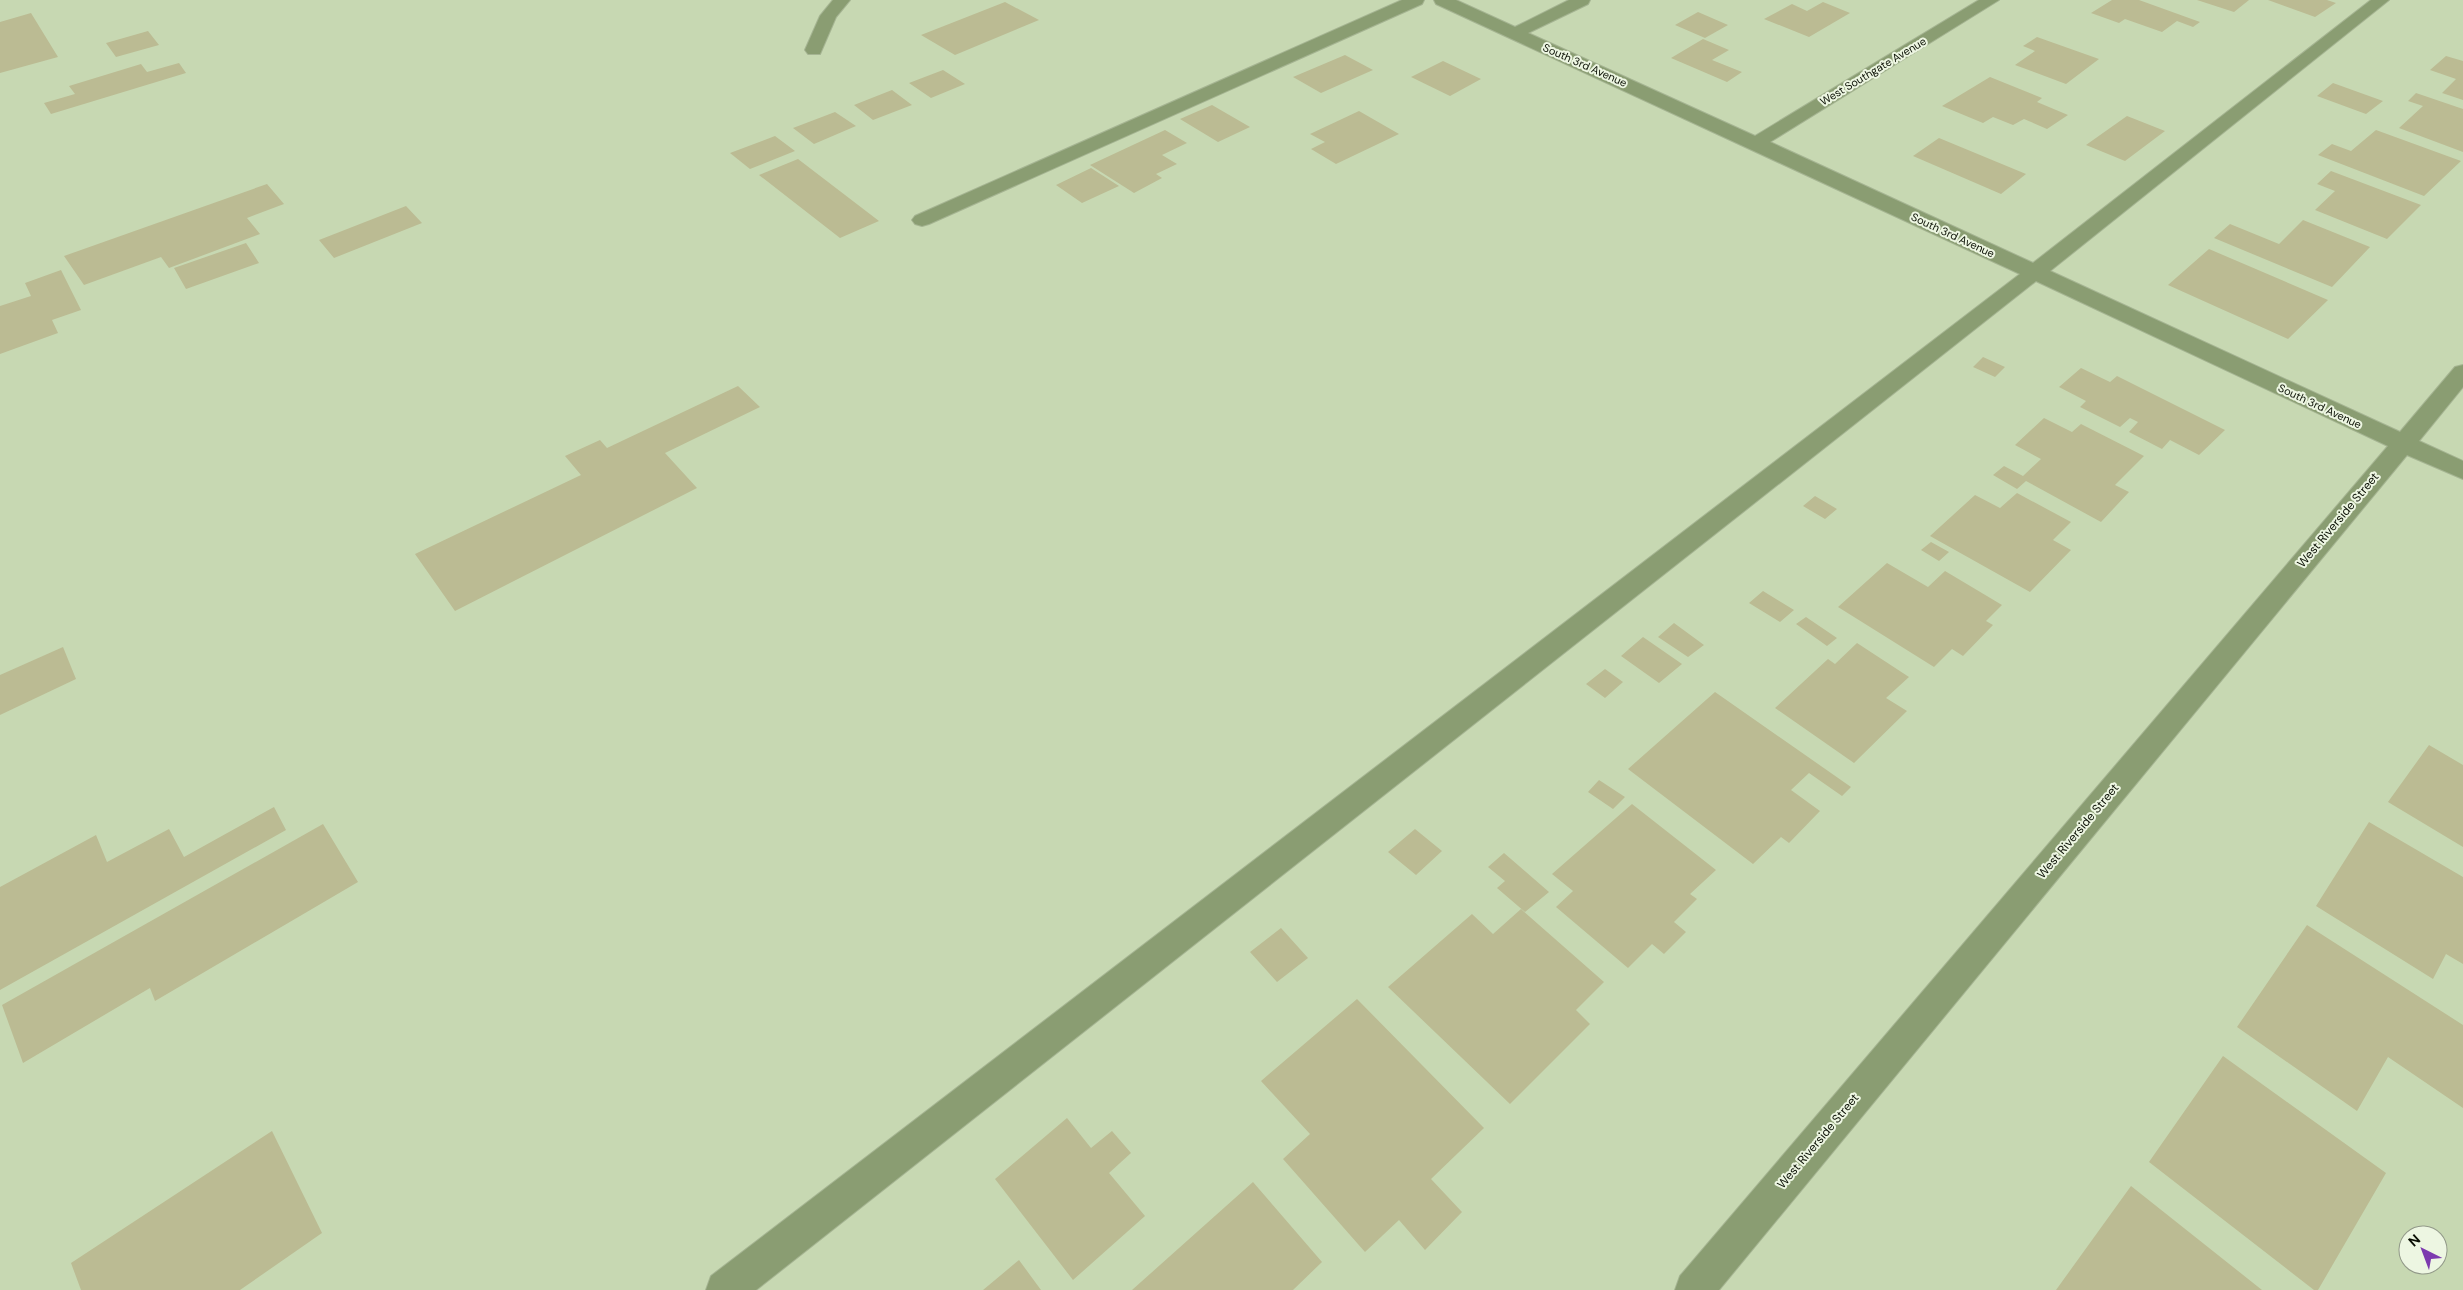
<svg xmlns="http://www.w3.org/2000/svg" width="2463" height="1290" viewBox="0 0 2463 1290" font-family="'DM Sans',sans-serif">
<rect width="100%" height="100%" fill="#c7d8b2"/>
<path fill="#bbbb93" d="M2112 0H2139L2200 22 2193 27 2177 21 2162 32 2125 19 2119 23 2091 13Z
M2197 0H2249L2234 12Z
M2268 0H2327L2336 3 2315 17Z
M1005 2 1039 20 955 55 921 35Z
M1823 2 1850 13 1809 37 1764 19 1792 4 1807 11Z
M1698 12 1728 25 1705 38 1675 25Z
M31 13 58 57 0 73V22Z
M148 31 159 45 116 57 106 43Z
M2037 37 2099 59 2066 84 2015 65 2035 51 2023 46Z
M1703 39 1729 50 1712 60 1742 72 1727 82 1671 58Z
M1345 55 1373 70 1321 93 1293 77Z
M2446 56 2463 61V100L2442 93 2456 79 2430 70Z
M1443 61 1481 79 1450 96 1411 77Z
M179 63 186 73 51 114 44 103 75 94 69 86 141 64 147 72Z
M943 70 965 84 931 98 909 83Z
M1990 77 2042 98 2037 102 2068 115 2047 129 2024 119 2013 125 1993 117 1983 123 1942 106Z
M2333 83 2383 101 2366 114 2317 96Z
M892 90 912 105 873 120 854 105Z
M2416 93 2463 109V152L2399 128 2423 106 2408 101Z
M1212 105 1250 127 1218 142 1180 119Z
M1359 111 1399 134 1336 164 1311 149 1325 142 1310 134Z
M835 112 856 126 814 144 793 128Z
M2127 116 2165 131 2125 161 2086 145Z
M1165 130 1187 143 1162 155 1177 164 1156 174 1162 178 1134 193 1090 165Z
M2376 130 2461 161 2424 196 2318 155 2332 144 2351 151Z
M775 136 795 151 750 169 730 153Z
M1939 138 2026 174 2001 194 1913 156Z
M798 159 879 221 840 238 759 175Z
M1091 168 1119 186 1082 203 1056 185Z
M2331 171 2421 205 2387 239 2315 210 2335 191 2317 184Z
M267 184 284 204 247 218 260 234 169 268 161 257 84 285 64 256Z
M406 206 422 223 334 258 319 240Z
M2303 220 2370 247 2332 287 2214 238 2230 224 2279 244Z
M246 243 259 263 186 289 174 268Z
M2209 249 2328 300 2288 339 2168 285Z
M61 270 81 310 52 320 58 333 0 354V306L31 296 25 283Z
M1983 357 2005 367 1995 377 1973 367Z
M2081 368 2110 382 2117 376 2225 430 2199 455 2170 440 2162 449 2129 432 2138 422 2130 418 2120 427 2080 407 2086 401 2059 387Z
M738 386 760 407 665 453 697 488 455 611 415 554 581 475 565 456 600 440 607 448Z
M2044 418 2072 432 2081 424 2144 456 2115 485 2129 492 2101 522 2026 481 2017 489 1993 475 2004 466 2023 476 2041 459 2015 445Z
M2017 493 2071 522 2053 540 2071 550 2030 592 1930 536 1975 495 2000 508Z
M1815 496 1837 509 1825 519 1803 506Z
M1931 542 1949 552 1939 561 1921 550Z
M1887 563 1928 587 1945 571 2002 605 1986 621 1993 625 1963 656 1952 649 1934 667 1838 607Z
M1763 591 1794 610 1780 622 1749 603Z
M1806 617 1837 638 1827 646 1796 624Z
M1674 623 1704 645 1688 657 1658 637Z
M1643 637 1682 664 1659 683 1621 656Z
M1857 643 1909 677 1886 698 1907 711 1854 763 1775 708 1828 659 1835 664Z
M63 647 76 679 0 715V675Z
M1605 669 1623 682 1605 698 1586 684Z
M1715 692 1851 787 1842 796 1809 773 1791 790 1820 811 1789 843 1781 837 1753 864 1628 769Z
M2429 745 2463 765V847L2388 802Z
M1599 780 1625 797 1613 809 1588 792Z
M1632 804 1716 870 1690 894 1697 899 1674 922 1686 932 1664 954 1652 944 1628 968 1556 907 1573 891 1552 874Z
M274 807 286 830 0 990V887L96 835 107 862 169 829 184 857Z
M2369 822 2463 877V964L2446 954 2433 979 2316 906Z
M323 824 358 882 155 1001 150 988 23 1063 2 1005Z
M1415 829 1442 851 1416 875 1388 852Z
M1504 853 1549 892 1525 912 1497 888 1505 881 1488 867Z
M1521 909 1604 982 1576 1010 1590 1024 1510 1104 1388 987 1472 914 1493 934Z
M2307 925 2463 1025V1108L2388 1057 2357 1111 2237 1027Z
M1281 928 1308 958 1277 982 1250 952Z
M1357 999 1484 1128 1431 1179 1462 1212 1425 1250 1399 1220 1365 1252 1283 1159 1310 1134 1261 1081Z
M2223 1056 2386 1173 2318 1290H2314L2149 1162Z
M1067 1118 1091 1148 1112 1131 1131 1153 1109 1173 1145 1216 1073 1280 995 1179Z
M272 1131 322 1233 240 1290H81L71 1263Z
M1253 1182 1322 1262 1293 1290H1132Z
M2131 1186 2262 1290H2056Z
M1019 1260 1041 1290H983Z"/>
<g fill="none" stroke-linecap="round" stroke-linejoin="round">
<g stroke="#a5b492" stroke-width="2">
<path id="minor" d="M833 0H850L836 17 820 54H808L805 50 820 16Z
M1402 0H1424L1422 4 929 224 922 226 915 224 912 220 915 216Z
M1434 0H1456L1515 27 1569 0H1590L1588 4 1528 33 1755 136 1979 0H1999L1770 142 2033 263 2371 0H2389L2050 271 2400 432 2455 367 2463 365V387L2419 441 2463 461V479L2407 455 1719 1290H1675L1680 1276 2388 446 2036 281 756 1290H706L711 1276 2020 274 1436 4Z"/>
</g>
<use href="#minor" fill="#8a9d72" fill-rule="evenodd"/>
</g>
<g text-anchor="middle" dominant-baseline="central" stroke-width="4" stroke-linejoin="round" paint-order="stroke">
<g font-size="11" fill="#090e03" stroke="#edf6e2">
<text transform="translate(1585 65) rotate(24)">South 3rd Avenue</text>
<text transform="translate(1873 71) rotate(-31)">West Southgate Avenue</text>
<text transform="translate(1953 235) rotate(25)">South 3rd Avenue</text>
<text transform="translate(2320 406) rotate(25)">South 3rd Avenue</text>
</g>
<g font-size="12" fill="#090e03" stroke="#edf6e2">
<text transform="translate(2338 520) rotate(-50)">West Riverside Street</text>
<text transform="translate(2078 831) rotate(-50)">West Riverside Street</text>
<text transform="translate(1818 1141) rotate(-50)">West Riverside Street</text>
</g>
</g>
<g transform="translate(2423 1250) rotate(318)"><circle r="24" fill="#edf6e2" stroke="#929989"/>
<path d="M0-4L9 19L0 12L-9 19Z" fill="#7d3aaf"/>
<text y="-8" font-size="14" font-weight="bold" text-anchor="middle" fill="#090e03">N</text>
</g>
</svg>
